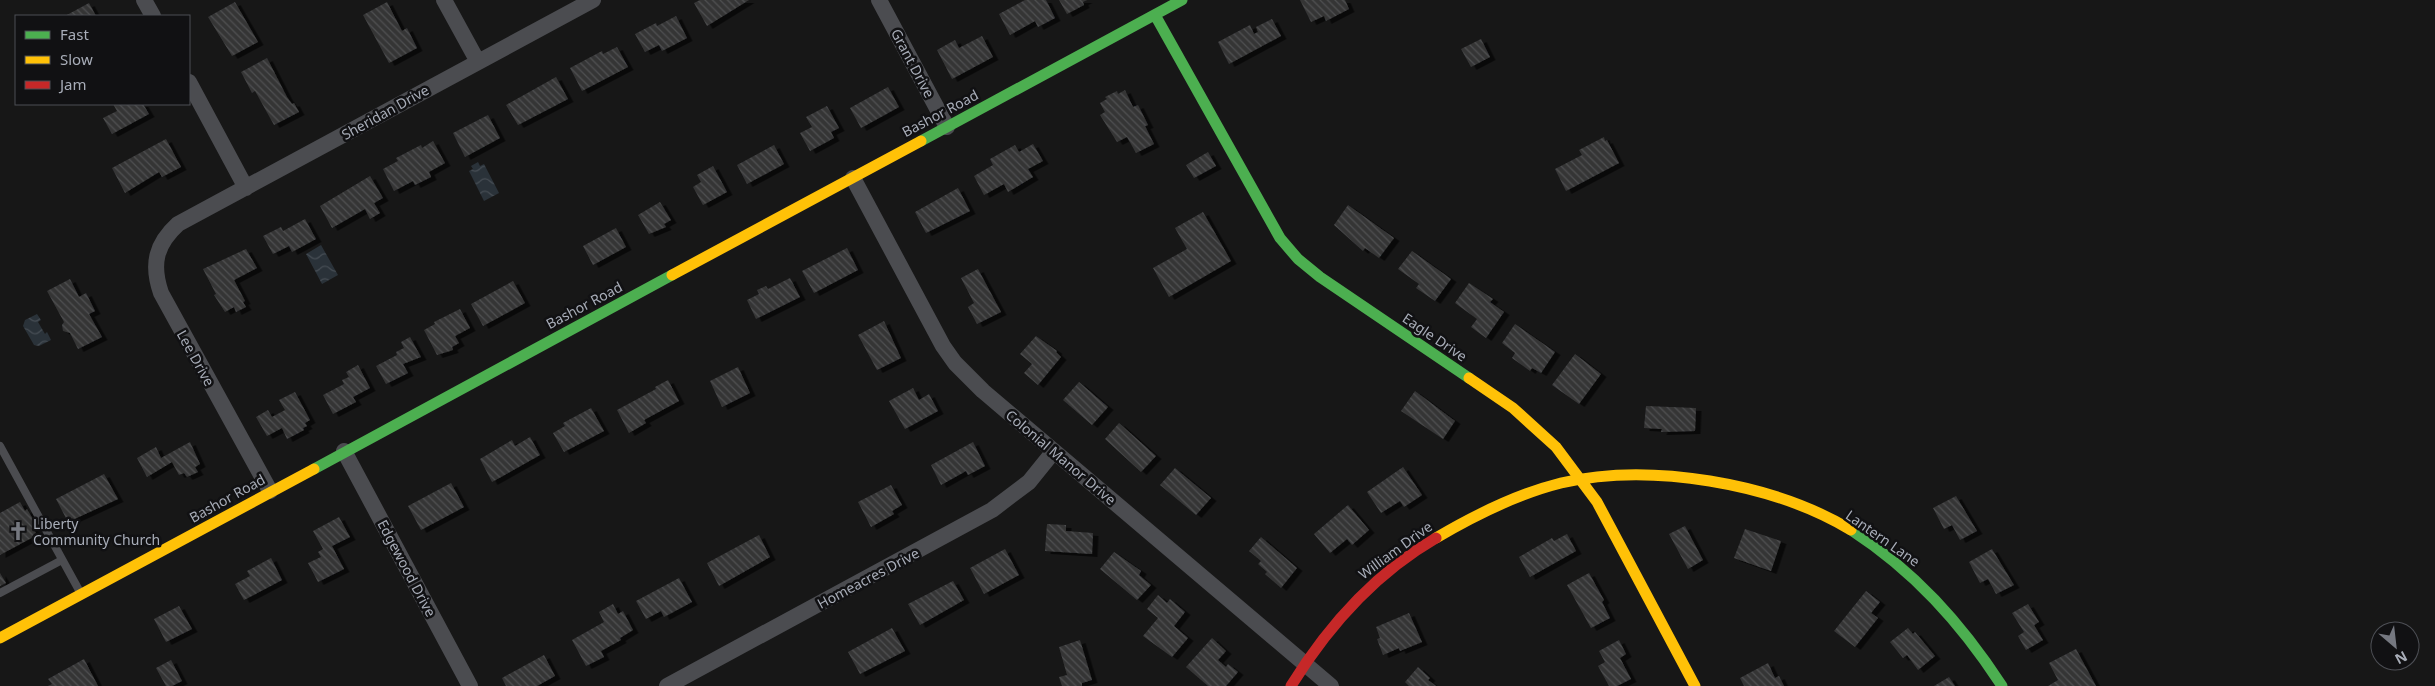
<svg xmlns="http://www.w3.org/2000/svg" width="2435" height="686" viewBox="0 0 2435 686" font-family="'Noto Sans',sans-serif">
<defs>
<pattern id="water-waves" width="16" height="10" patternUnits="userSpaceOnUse" patternTransform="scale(1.25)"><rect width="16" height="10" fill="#2a3239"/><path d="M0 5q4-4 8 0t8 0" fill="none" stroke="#464d54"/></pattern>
<pattern id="building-back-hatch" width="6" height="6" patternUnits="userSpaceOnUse" patternTransform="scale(1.25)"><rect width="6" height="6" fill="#353536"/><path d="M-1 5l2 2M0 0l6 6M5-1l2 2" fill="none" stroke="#4f5051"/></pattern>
<filter id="shadow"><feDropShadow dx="5.5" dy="3" stdDeviation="0" flood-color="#0009"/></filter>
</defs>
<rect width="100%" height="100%" fill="#171717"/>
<path fill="url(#water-waves)" d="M478 162 480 166 484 164 499 193 484 201 469 171 473 169 471 166Z
M321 245 338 275 322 284 306 254Z
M37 314 41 320 38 322 45 334 47 332 51 340 39 346 34 345 23 326 25 320Z"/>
<path fill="url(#building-back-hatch)" filter="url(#shadow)" d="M700 0H749L707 26 694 3Z
M1025 0H1046L1055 18 1038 27 1035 21 1010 35 999 14Z
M1059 0H1087L1083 2 1084 5 1067 14Z
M1300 0H1345L1349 9 1326 21 1324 16 1311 22Z
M235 2 258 42 232 56 208 17Z
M387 2 402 31 407 28 417 48 389 63 363 15Z
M89 3 96 16H65Z
M676 16 687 38 662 51 659 45 645 52 635 34 656 23 657 26Z
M1272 19 1281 36 1229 64 1218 42 1250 25 1254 34 1258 32 1256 27Z
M982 36 993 57 952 79 937 50 955 40 959 48Z
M1481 39 1490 57 1471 67 1461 49Z
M617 47 628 67 582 91 570 68 602 51 603 54Z
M267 58 287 97 292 104 294 103 299 112 274 125 255 91 252 93 241 72Z
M556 77 568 99 518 125 506 105Z
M888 87 899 107 861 128 850 108Z
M1125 90 1133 107 1138 105 1148 125 1145 126 1154 144 1136 153 1127 137 1117 142 1100 115 1105 112 1100 103 1107 99 1105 97 1117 91 1118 94Z
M113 104H143L149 114 112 134 103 118 117 111Z
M827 106 839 128 831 132 834 138 810 151 800 133 812 127 806 117Z
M488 115 500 138 465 157 453 133Z
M1604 137 1605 141 1607 140 1619 163 1566 191 1555 169 1582 155 1579 150Z
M166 139 181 167 162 177 159 172 125 193 112 168Z
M433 141 445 163 429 172 431 177 415 185 413 181 394 191 383 169 398 161 396 158 421 145 422 148Z
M1033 144 1043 161 1028 169 1033 177 1008 192 1004 184 984 195 974 176 993 165 990 159 1015 145 1019 152Z
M774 145 784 164 747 184 737 165Z
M1208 152 1216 166 1194 178 1186 165Z
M713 166 727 192 703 205 693 187 701 182 697 175Z
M370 176 383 198 374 203 380 213 370 219 365 209 332 228 320 206Z
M958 188 970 211 926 233 915 212Z
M660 202 671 220 664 224 666 227 649 234 638 215Z
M1348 205 1394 238 1379 258 1365 248 1363 251 1334 225Z
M1203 212 1231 261 1169 297 1153 268 1187 249 1175 228Z
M305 219 316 239 292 252 289 246 273 254 263 236 281 227 283 231Z
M616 228 626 247 593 265 583 246Z
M847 248 858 270 814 293 802 271Z
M246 249 257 268 234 280 245 301 243 302 246 307 236 312 234 307 225 312 214 295 216 294 203 269Z
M1412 251 1451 279 1435 301 1416 288 1419 284 1398 269Z
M978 269 1001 312 977 324 968 307 974 303 961 278Z
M790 278 800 297 756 319 747 300 759 294 757 290 766 286 768 289Z
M70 279 79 297 86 293 95 311 89 314 102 337 78 349 70 333 63 331 62 325 64 322 47 291Z
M513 281 525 303 483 326 471 304Z
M1469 283 1493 299 1490 302 1504 312 1486 338 1471 327 1477 319 1455 303Z
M460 309 470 328 455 336 459 343 452 347 453 350 437 355 424 330 435 324 434 322Z
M884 321 901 358 877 370 858 335Z
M1515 324 1555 352 1541 373 1532 368 1530 371 1512 358 1515 353 1502 343Z
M1036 336 1057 351 1056 352 1061 357 1038 385 1024 373 1032 364 1020 354Z
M410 337 421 357 403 364 408 373 386 384 376 366 397 355 396 352 404 348 401 342Z
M1575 354 1601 374 1579 404 1552 385Z
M358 365 370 388 353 397 356 402 333 414 323 395 344 384 342 380 349 377 346 372Z
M738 367 750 393 722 407 710 381Z
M668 380 679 401 644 420 646 423 629 433 617 410 656 389 655 387Z
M1079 382 1108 407 1092 425 1063 400Z
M913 388 919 400 929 394 938 411 905 429 889 401Z
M1415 391 1455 421 1443 439 1401 411Z
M295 392 310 420 305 423 307 426 303 428 304 430 287 439 282 428 267 436 256 417 268 410 272 417 285 410 279 400Z
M1646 406 1696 408 1695 431 1661 432 1662 429 1644 428Z
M591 408 604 431 564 452 553 433 565 426 563 423Z
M1119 423 1156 456 1141 472 1105 439Z
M530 437 540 455 492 482 480 459 512 440 515 446Z
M190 442 200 464 195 467 198 472 187 477 184 473 179 475 172 462 147 477 137 458 156 447 161 458Z
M973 442 985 466 968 475 966 471 941 485 931 465Z
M1403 467 1422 495 1404 507 1400 501 1381 513 1367 492Z
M1175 468 1211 498 1196 515 1160 485Z
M104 474 118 499 68 522 56 499Z
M451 483 464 507 421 530 408 506Z
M891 485 902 505 892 511 894 514 871 527 858 502Z
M1956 496 1977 531 1960 540 1952 525 1944 529 1933 508Z
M20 502 25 511 27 509 37 526 33 528 37 535 0 555V513Z
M1348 505 1369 530 1352 545 1347 539 1330 553 1314 534Z
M339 517 350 537 332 546 344 569 318 582 308 563 321 557 318 552 323 549 313 531Z
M1047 524 1066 525V531L1093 533 1092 554 1045 551Z
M1685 526 1703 560 1688 569 1669 534Z
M1745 529 1781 541 1771 571 1734 558Z
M1567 534 1576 551 1530 577 1519 557 1552 538 1554 541Z
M759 535 770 557 719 586 707 563Z
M1261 537 1297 568 1281 588 1265 574 1267 572 1258 564 1261 561 1249 551Z
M1005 549 1019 575 984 594 970 568Z
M1992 549 2014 585 1996 594 1988 579 1980 583 1969 562Z
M1114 552 1141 571 1139 575 1151 585 1137 600 1100 569Z
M271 558 282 580 244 600 235 584 250 576 247 571Z
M0 573 6 583 0 586Z
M1589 573 1604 600 1602 602 1610 618 1591 628 1567 585Z
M679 578 692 602 664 617 661 611 646 619 636 601Z
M953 581 964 600 920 625 908 604Z
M1866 591 1880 602 1871 613 1878 618 1855 647 1834 631Z
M1158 595 1167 603 1170 599 1185 612 1174 626 1188 638 1172 657 1143 636 1158 618 1147 609Z
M613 604 618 614 623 611 633 630 620 638 621 640 601 651 604 657 586 666 572 640 604 622 599 612Z
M2028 604 2039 622 2034 625 2043 640 2026 650 2018 636 2024 632 2012 613Z
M179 606 192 629 166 642 154 619Z
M1409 613 1422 642 1400 651 1399 648 1383 655 1377 639 1380 638 1376 627Z
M892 628 905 651 860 674 848 652Z
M1908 628 1913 634 1915 632 1935 656 1918 670 1907 655 1903 658 1890 642Z
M1212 638 1226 651 1218 660 1226 667 1228 664 1238 672 1226 686H1208L1186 667Z
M1080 640 1092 680 1082 683V686H1062L1059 677 1067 675 1059 647Z
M1619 640 1626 654 1620 658 1631 679 1617 686H1609L1598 666 1605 662 1599 651Z
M2076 649 2096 686H2048L2058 680 2049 663Z
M544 655 555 676 537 686H506L502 678Z
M84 659 98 686H48L52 684 48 679Z
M171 660 182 681 172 686H166L156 668Z
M1768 663 1775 678 1779 676 1784 686H1744L1740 678Z
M1418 667 1430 678 1428 680 1436 686H1409L1405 682Z
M1949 677 1955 686H1934Z"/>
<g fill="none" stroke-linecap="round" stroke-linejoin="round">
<path stroke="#4b4c50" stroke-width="8" d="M0 446 80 592
M0 593 62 560"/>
<path stroke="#4b4c50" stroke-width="16" d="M144 0 153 16
M444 0 478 62
M879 0 947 127
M189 82 246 188
M853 178 943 346 955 363 983 391 1331 686
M344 451 470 686
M270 491 161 293C151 264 156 244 178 224L593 0
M667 686 992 510 1029 482 1054 451"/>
<path stroke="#4caf50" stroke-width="11" d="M1155 15 1280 238 1298 259 1320 277 1469 378
M921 141 1182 0
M314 469 672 275
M1851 530C1914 571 1961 623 2002 686"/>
<path stroke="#ffc107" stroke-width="11" d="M672 275 921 141
M1469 378 1513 408 1556 447 1597 502 1695 686
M1436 538C1475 515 1517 494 1561 483 1649 462 1773 483 1851 530
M0 638 314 469"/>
<path stroke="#c62828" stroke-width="11" d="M1291 686C1328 626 1374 574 1436 538"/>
</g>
<defs>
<g id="church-bare" transform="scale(1.5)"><path d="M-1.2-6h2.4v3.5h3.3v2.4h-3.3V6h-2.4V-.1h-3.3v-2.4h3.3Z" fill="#757880" stroke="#111113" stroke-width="2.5" paint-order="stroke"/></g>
</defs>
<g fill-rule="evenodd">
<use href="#church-bare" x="18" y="531"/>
</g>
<g text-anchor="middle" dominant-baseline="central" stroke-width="5" stroke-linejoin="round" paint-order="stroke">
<g font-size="14" fill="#a8adb8" stroke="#111113">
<text transform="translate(913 63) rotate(62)">Grant Drive</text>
<text transform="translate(385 112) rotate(-29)">Sheridan Drive</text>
<text transform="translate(940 113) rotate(-28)">Bashor Road</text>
<text transform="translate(584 305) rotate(-28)">Bashor Road</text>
<text transform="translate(1435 337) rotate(34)">Eagle Drive</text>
<text transform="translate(196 358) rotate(61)">Lee Drive</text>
<text transform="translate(1061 457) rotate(40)">Colonial Manor Drive</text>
<text transform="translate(227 498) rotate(-29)">Bashor Road</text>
<text transform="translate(1883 538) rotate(35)">Lantern Lane</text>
<text transform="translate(1395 550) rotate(-36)">William Drive</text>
<text transform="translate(407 568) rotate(62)">Edgewood Drive</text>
<text transform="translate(868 578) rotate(-28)">Homeacres Drive</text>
</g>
<g font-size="14" fill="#a8adb8" stroke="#111113" text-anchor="start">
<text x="33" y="523">Liberty<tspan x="33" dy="16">Community Church</tspan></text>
</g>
</g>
<rect x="15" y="15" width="175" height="90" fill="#111113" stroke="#4d4f55"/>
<rect x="25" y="31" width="25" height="8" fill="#4caf50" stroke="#4d4f55"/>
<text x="60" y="40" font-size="15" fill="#a8adb8">Fast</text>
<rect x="25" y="56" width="25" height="8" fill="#ffc107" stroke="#4d4f55"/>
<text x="60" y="65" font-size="15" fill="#a8adb8">Slow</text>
<rect x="25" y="81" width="25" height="8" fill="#c62828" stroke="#4d4f55"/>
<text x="60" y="90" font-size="15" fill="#a8adb8">Jam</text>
<g transform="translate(2395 646) rotate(152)"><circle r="24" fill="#111113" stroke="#4d4f55"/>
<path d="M0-4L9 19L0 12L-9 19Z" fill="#757880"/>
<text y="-8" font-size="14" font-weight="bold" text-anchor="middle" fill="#a8adb8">N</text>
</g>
</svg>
